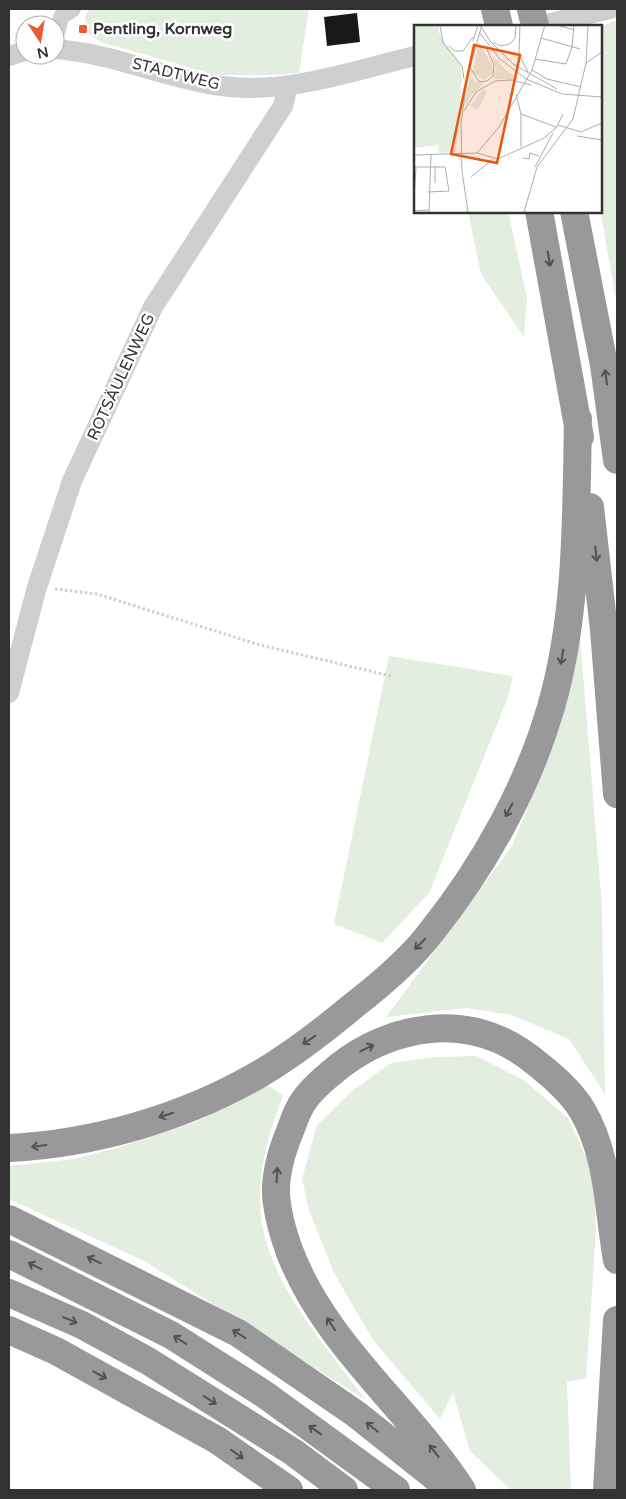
<svg xmlns="http://www.w3.org/2000/svg" width="626" height="1499" viewBox="0 0 626 1499" font-family="'Varela Round',sans-serif">
<rect width="100%" height="100%" fill="#fff"/>
<path fill="#e4eee0" d="M89 9H309L299 73 275 75H215L101 42 88 33 85 17Z
M617 20V305L600 209V27Z
M468 211H508L527 298 524 337 481 274Z
M580 637 602 906 605 1094 569 1039 511 1015 467 1008 386 1017 512 846 558 732Z
M389 656 513 676 507 700 429 893 382 943 334 924Z
M477 1056 525 1081 568 1118 594 1174 596 1232 586 1378 567 1382 571 1490H511L470 1451 453 1393 440 1419 373 1340 334 1273 309 1210 302 1179 317 1125 352 1091 391 1063 435 1057Z
M268 1085 283 1096C270 1130 259 1165 260 1202 261 1275 324 1344 366 1400L144 1261 9 1199V1166L74 1159 123 1146 196 1122Z"/>
<path fill="#191919" d="M357 13 360 42 327 46 324 17Z"/>
<g fill="none" stroke-linecap="round" stroke-linejoin="round">
<path stroke="#cfcfcf" stroke-width="3" stroke-dasharray="2.5 2.5" stroke-linecap="butt" d="M55 589 97 594 260 645 391 676"/>
<path stroke="#cfcfcf" stroke-width="16" d="M55 41 61 17 73 9"/>
<path stroke="#cfcfcf" stroke-width="20" d="M538 26 610 9
M55 49C112 53 164 78 221 86 286 95 352 71 415 56
M9 56 25 51
M9 693 37 587 72 481 153 307 283 106 288 86"/>
<path stroke="#999" stroke-width="28" d="M495 9 499 26
M531 9 535 26
M539 211 580 437
M574 211 604 365 617 460
M590 507 604 630 617 794
M9 1148C93 1144 183 1118 256 1076 291 1056 323 1031 353 1006 380 985 412 958 432 931 484 866 528 787 551 707 578 614 576 515 578 419
M9 1219 238 1333 356 1414 450 1489
M9 1254 171 1335 264 1394 396 1490
M9 1293 82 1325 148 1361 293 1452 344 1490
M9 1330 56 1351 217 1440 289 1490
M462 1490C409 1408 324 1344 289 1250 284 1236 279 1219 277 1204 273 1180 281 1153 290 1131 293 1124 295 1116 299 1109 305 1096 319 1083 330 1074 375 1034 442 1014 500 1040 514 1046 528 1056 540 1066 555 1078 572 1093 582 1110 609 1155 608 1210 617 1260
M607 1490 617 1320"/>
</g>
<defs><path id="oneway-shaft" d="M-6 0H5M1.5-3L5.5 0L1.5 3" fill="none" stroke-width="1.6" stroke-linecap="round" stroke-linejoin="round" transform="scale(1.25)"/></defs>
<g stroke="#515151">
<use href="#oneway-shaft" transform="translate(549 259) rotate(80)"/>
<use href="#oneway-shaft" transform="translate(606 377) rotate(-98)"/>
<use href="#oneway-shaft" transform="translate(596 554) rotate(84)"/>
<use href="#oneway-shaft" transform="translate(562 657) rotate(100)"/>
<use href="#oneway-shaft" transform="translate(509 810) rotate(118)"/>
<use href="#oneway-shaft" transform="translate(420 944) rotate(135)"/>
<use href="#oneway-shaft" transform="translate(309 1040) rotate(146)"/>
<use href="#oneway-shaft" transform="translate(367 1048) rotate(-26)"/>
<use href="#oneway-shaft" transform="translate(166 1115) rotate(162)"/>
<use href="#oneway-shaft" transform="translate(39 1146) rotate(172)"/>
<use href="#oneway-shaft" transform="translate(277 1175) rotate(-87)"/>
<use href="#oneway-shaft" transform="translate(94 1260) rotate(-154)"/>
<use href="#oneway-shaft" transform="translate(35 1266) rotate(-153)"/>
<use href="#oneway-shaft" transform="translate(70 1320) rotate(23)"/>
<use href="#oneway-shaft" transform="translate(331 1324) rotate(-124)"/>
<use href="#oneway-shaft" transform="translate(239 1334) rotate(-148)"/>
<use href="#oneway-shaft" transform="translate(180 1340) rotate(-148)"/>
<use href="#oneway-shaft" transform="translate(100 1375) rotate(29)"/>
<use href="#oneway-shaft" transform="translate(210 1400) rotate(32)"/>
<use href="#oneway-shaft" transform="translate(372 1427) rotate(-141)"/>
<use href="#oneway-shaft" transform="translate(315 1430) rotate(-144)"/>
<use href="#oneway-shaft" transform="translate(434 1451) rotate(-128)"/>
<use href="#oneway-shaft" transform="translate(237 1454) rotate(35)"/>
</g>
<rect fill="#e95b34" stroke="#fff" stroke-width="2" x="78" y="24" width="10" height="10" rx="2.5"/>
<g text-anchor="middle" dominant-baseline="central" stroke-width="5" stroke-linejoin="round" paint-order="stroke">
<g font-size="16" font-weight="bold" fill="#323232" stroke="#fff" text-anchor="start">
<text x="93" y="29">Pentling, Kornweg</text>
</g>
<g font-size="16" fill="#323232" stroke="#fff">
<text transform="translate(176 74) rotate(14)">STADTWEG</text>
<text transform="translate(121 377) rotate(-65)">ROTSÄULENWEG</text>
</g>
</g>
<g transform="translate(414 25)">
<rect width="188" height="188" fill="#fff"/>
<path d="M0 0H25V8L46 39 48 53 42 127 25 128 24 120 0 123ZM65 17 78 41 79 48 71 55 59 48ZM78 31 92 45 105 55 79 54 82 43ZM56 50 61 57 70 59 58 69 50 83ZM69 64 73 66 64 85 56 81Z" fill="#e4eee0"/>
<path fill="none" stroke="#adadad" stroke-width="1" d="M26 0 29 18 48 41 50 54M66 0 76 16 99 39 143 64M106 0 105 29 114 47M143 0 160 5M65 7 85 33 112 54 148 69 188 72M127 13 166 24M59 16 64 0M79 17 86 21 96 19 101 13 102 0M35 21 41 26H49L59 12M121 34 152 39 158 22 160 0M172 38 188 27M57 44 65 57 73 56 79 51 80 40 72 22M118 45 133 54 167 62M102 69 107 89V122M50 86 62 67 81 56 98 55 117 60M107 89 142 102M144 100 167 107 188 98M163 111 188 115M63 128 85 102 118 45 131 0M0 130 63 128 84 134 130 113 142 103 149 89M109 133 115 134 116 128 125 131M21 141V158M0 142H31L35 166 14 167M121 142 139 108M57 152 79 134M0 173 2 142M0 186 15 185M15 187 17 129M54 187 48 146 47 99 53 53 68 0M110 187 123 142 159 94 172 38 174 0"/>
<path fill="#e8590c" fill-opacity="0.15" stroke="#e8590c" stroke-width="2.5" d="M60 20 106 30 83 138 37 129Z"/>
<rect width="188" height="188" fill="none" stroke="#323232" stroke-width="2.5"/>
</g>
<rect width="626" height="1499" fill="none" stroke="#323232" stroke-width="20"/>
<g transform="translate(40 40) rotate(168)"><circle r="24" fill="#ffffff" stroke="#adadad"/>
<path d="M0-4L9 19L0 12L-9 19Z" fill="#e95b34"/>
<text y="-8" font-size="14" font-weight="bold" text-anchor="middle" fill="#323232">N</text>
</g>
</svg>
